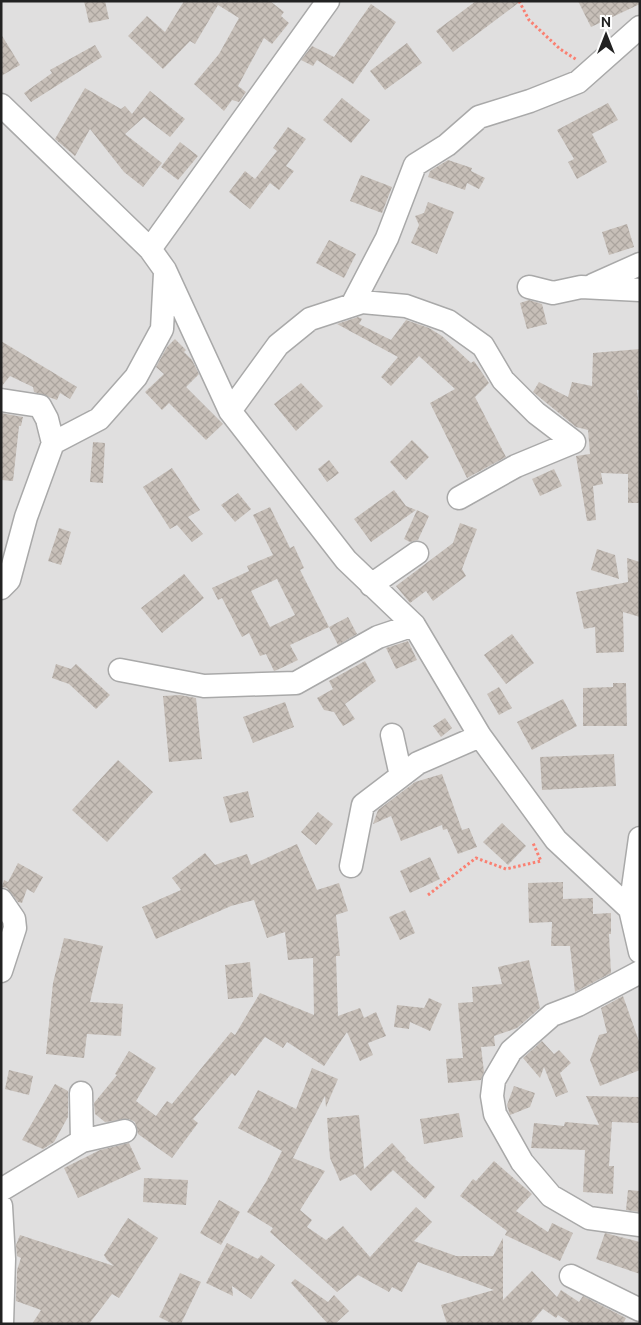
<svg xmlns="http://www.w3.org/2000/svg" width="641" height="1325" viewBox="0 0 641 1325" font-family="Ubuntu,sans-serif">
<defs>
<pattern id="building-cross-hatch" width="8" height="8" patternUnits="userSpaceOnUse" patternTransform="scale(1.25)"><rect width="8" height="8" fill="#c7bfb8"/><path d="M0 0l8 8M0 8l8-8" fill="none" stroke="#aba49e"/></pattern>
</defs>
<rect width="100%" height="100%" fill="#f2efe9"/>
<path fill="#e0dfdf" d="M1 1H640V1324H1Z"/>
<path fill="url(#building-cross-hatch)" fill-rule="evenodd" d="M84 1H105L109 19 89 23Z
M184 1H270L284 12 281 16 289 23 272 44 264 38 238 86 246 92 239 102 232 100 224 111 194 84 219 54 239 18 218 5 195 44 190 41 163 69 128 36 147 16 165 32Z
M476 1H521L453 52 436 31Z
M578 1H640V4L591 27Z
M371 4 396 22 353 84 317 60 313 66 301 60 312 46 334 57Z
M1 34 20 65 1 76Z
M407 43 422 63 385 90 370 71Z
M95 45 102 57 31 102 24 93 52 73 50 70Z
M85 88 121 109 125 106 132 114 150 91 185 119 170 137 144 117 125 134 162 163 143 187 124 172 90 129 75 156 55 139Z
M342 98 370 120 351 143 323 120Z
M608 103 618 120 592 134 607 162 577 179 568 162 574 159 557 130Z
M288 127 306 139 286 166 294 171 279 190 270 183 250 209 229 192 245 171 255 179 277 151 273 148Z
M180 142 198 156 178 180 161 167Z
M448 160 472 168 471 171 485 178 479 189 467 183 465 190 428 177 430 171Z
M361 175 392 187 382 213 350 201Z
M428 202 454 212 437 254 411 243 419 225 415 216 424 213Z
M627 224 634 247 609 255 602 232Z
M329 240 356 254 344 278 316 263Z
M529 300 542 304 547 324 527 329 520 303Z
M358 317 362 319 359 324 391 340 406 320 429 328 442 336 471 363 474 361 489 383 475 397 506 457 467 478 430 403 455 389 419 356 391 386 381 377 398 357 337 324Z
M175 339 186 350 184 352 192 360 199 374 186 387 223 424 206 440 169 403 162 410 145 392 164 374 156 367 167 347Z
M1 341 77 387 70 399 60 393 57 400 34 392 33 387 10 376 1 387Z
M640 349V390H637L640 414V503H628V474L601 473 603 484 593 486 596 520 587 521 576 456 590 454 588 430 576 427 533 392 539 382 568 397 572 382 592 386 593 353Z
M301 383 323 406 296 431 274 404Z
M1 413 23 417 21 426H19L13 481 1 480Z
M412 440 429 457 406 480 390 462Z
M93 442 105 443 103 483 90 482Z
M329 460 339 473 327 482 318 469Z
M172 468 200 510 188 517 203 534 192 542 177 525 170 529 143 487Z
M554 469 562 486 540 496 532 479Z
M394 490 406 506 416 510 371 542 354 519Z
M238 493 251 509 235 522 221 505Z
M270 507 290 548 294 546 304 568 300 570 329 627 290 645 298 660 277 670 274 671 266 654 260 656 249 633 242 637 222 598 218 600 212 588 249 571 247 566 273 555 253 515ZM277 579 295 615 270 627 251 591Z
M417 510 429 516 418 540 410 542 404 539Z
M460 523 477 529 462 569 466 576 433 601 426 591 410 603 396 586 453 543Z
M59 528 71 532 61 565 48 561Z
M597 549 615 555 619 579 591 570Z
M627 558 640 562V617L623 612 624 652 596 653 595 627 584 629 576 592 628 582Z
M184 574 204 598 162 633 141 608Z
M348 617 357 634 338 645 329 627Z
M512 634 534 663 506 684 484 655Z
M408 641 417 660 396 669 386 648Z
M365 661 376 681 345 704 355 719 343 726 334 712 324 710 317 698 333 689 329 681Z
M56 664 71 669 76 664 110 695 96 709 69 684 52 678Z
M613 683H626L627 726H583V688L613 687Z
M499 687 512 708 499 715 487 694Z
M180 695 196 698 202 759 169 762 163 696Z
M563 699 577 726 532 750 517 722Z
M285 702 294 727 253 743 243 717Z
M445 718 452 728 441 737 433 726Z
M614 754 616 786 542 790 540 757Z
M118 760 153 792 107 842 72 810Z
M442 774 462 830 469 828 477 847 458 854 447 829 443 830 442 825 401 841 391 816 373 824 378 810 415 782Z
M248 791 254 817 230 823 223 797Z
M318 812 333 824 316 845 301 832Z
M502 823 526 846 508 865 483 842Z
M297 844 317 890 339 883 348 911 336 915 340 956H336L338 1016 360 1008 364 1018 376 1012 386 1036 368 1043 373 1055 360 1061 347 1032 324 1066 287 1042 283 1048 265 1037 235 1076 232 1073 193 1119 198 1123 172 1158 138 1134 135 1122 129 1119 105 1122 95 1114 94 1103 117 1075 115 1074 129 1051 156 1068 136 1101 156 1116 167 1101 172 1104 231 1032 235 1035 260 993 314 1015 313 958 288 960 285 932 267 938 254 900 231 906 156 939 142 907 181 890 172 878 205 853 215 865 247 854 251 865Z
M430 857 440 879 410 893 400 871Z
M18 863 43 877 34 893 27 889 22 903 18 902 7 888 2 887 4 880 8 882Z
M563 882V899L593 898V914L611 913V934H609L611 973 575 992 570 946H551L552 922 529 923 528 883Z
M405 910 415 933 400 940 389 917Z
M64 938 103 946 90 1002 123 1004 121 1036 87 1034 84 1058 46 1054 53 983Z
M529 960 540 1008 517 1028 494 1036 495 1046 481 1047 484 1072 481 1080 448 1083 446 1059 463 1058 458 1003 473 1002 472 987 502 984 498 967Z
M250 962 253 997 228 999 225 965Z
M623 996 640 1044V1070L600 1086 590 1060 599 1035 607 1033 601 1008Z
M429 998 442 1004 430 1031 410 1022 409 1029 394 1027 397 1005 424 1008Z
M542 1041 554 1054 559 1050 571 1063 560 1073 568 1092 556 1097 544 1067 540 1078 523 1058Z
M312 1068 338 1079 326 1107 325 1096 293 1158 325 1171 300 1210 312 1220 307 1227 326 1240 343 1226 370 1257 416 1207 432 1222 414 1241 456 1256H493L503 1238V1300L532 1271 557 1297 561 1290 579 1302 583 1296 626 1318 623 1324H572L558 1315 556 1318 543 1309 530 1324H447L441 1305 494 1290 418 1262 402 1292 392 1287 389 1292 358 1275 337 1292 270 1232 273 1228 247 1212 266 1182 282 1151 238 1128 258 1090 296 1109Z
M9 1070 33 1076 29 1095 5 1089Z
M55 1084 68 1091V1117L54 1142 43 1149 22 1140Z
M514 1086 535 1093 530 1107 510 1115 507 1105Z
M586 1096 640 1097V1123L612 1122 609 1166H614L613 1194 583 1192 585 1150 531 1148 534 1123 564 1126 565 1122 599 1125Z
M459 1113 463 1137 424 1144 420 1119Z
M359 1115 364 1169 392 1143 406 1158 405 1159 435 1187 425 1199 393 1170 371 1191 355 1174 340 1181 330 1158 327 1118Z
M129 1143 141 1169 78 1198 64 1168 100 1150Z
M494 1161 532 1194 516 1211 548 1232 552 1223 573 1233 560 1261 505 1235 507 1231 460 1196 473 1179 476 1181Z
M144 1178 188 1180 186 1205 143 1202Z
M628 1190 640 1191V1212L626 1210Z
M219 1200 240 1212 221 1245 200 1233Z
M128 1218 158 1238 119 1298 112 1294 89 1324H32L41 1310 16 1301 17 1270 21 1258 17 1256 16 1245 20 1235 114 1266 107 1260 104 1255Z
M605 1233 640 1242V1274L596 1259Z
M227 1243 258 1259 261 1255 275 1265 251 1299 232 1286 233 1296 206 1283Z
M180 1273 201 1282 181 1324H173L159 1317Z
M295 1279 328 1302 334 1295 349 1311 335 1324H328L291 1283Z"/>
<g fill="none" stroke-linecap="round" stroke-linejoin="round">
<g stroke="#a9a9a9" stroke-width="25">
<path id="minor" d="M1 105 150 249 165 270 230 411 346 560 414 625 480 736 556 840 630 909
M150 249 328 1
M593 285 640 264
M529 287 553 293 581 287 640 290
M352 305 387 238 415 165 447 145 479 117 530 101 578 82 640 27
M1 400 40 406 47 419 53 443 26 517 9 580 1 588
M230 411 278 345 310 319 362 302 406 306 448 321 483 346 503 380 536 413 574 442 516 466 459 498
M53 443 99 419 136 377 162 329 165 273
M371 585 417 553
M120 670 204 686 296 683 378 637 414 625
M392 735 401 776
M640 838 630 909 640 952
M351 866 363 805 418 763 480 736
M1 900 14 919 15 928 1 971
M640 972 578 1005 552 1015 511 1051 494 1080 492 1096 495 1114 522 1162 551 1196 589 1218 640 1225
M82 1141 125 1131
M1 1190 82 1141 81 1093
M1 1206 4 1259 2 1324
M571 1276 640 1310"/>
</g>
<path stroke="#fa8072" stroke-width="3" stroke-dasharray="2.5 2.5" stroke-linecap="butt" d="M519 1 529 20 560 49 577 60
M428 895 476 858 506 869 541 861 533 843"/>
<use href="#minor" stroke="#fff" stroke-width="22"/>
</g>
<rect width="641" height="1325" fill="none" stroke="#222222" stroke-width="5"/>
<g transform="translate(606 35)" stroke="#ffffff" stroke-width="4" paint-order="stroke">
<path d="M0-4L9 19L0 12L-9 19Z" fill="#222222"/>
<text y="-8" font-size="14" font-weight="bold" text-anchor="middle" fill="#222222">N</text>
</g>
</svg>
